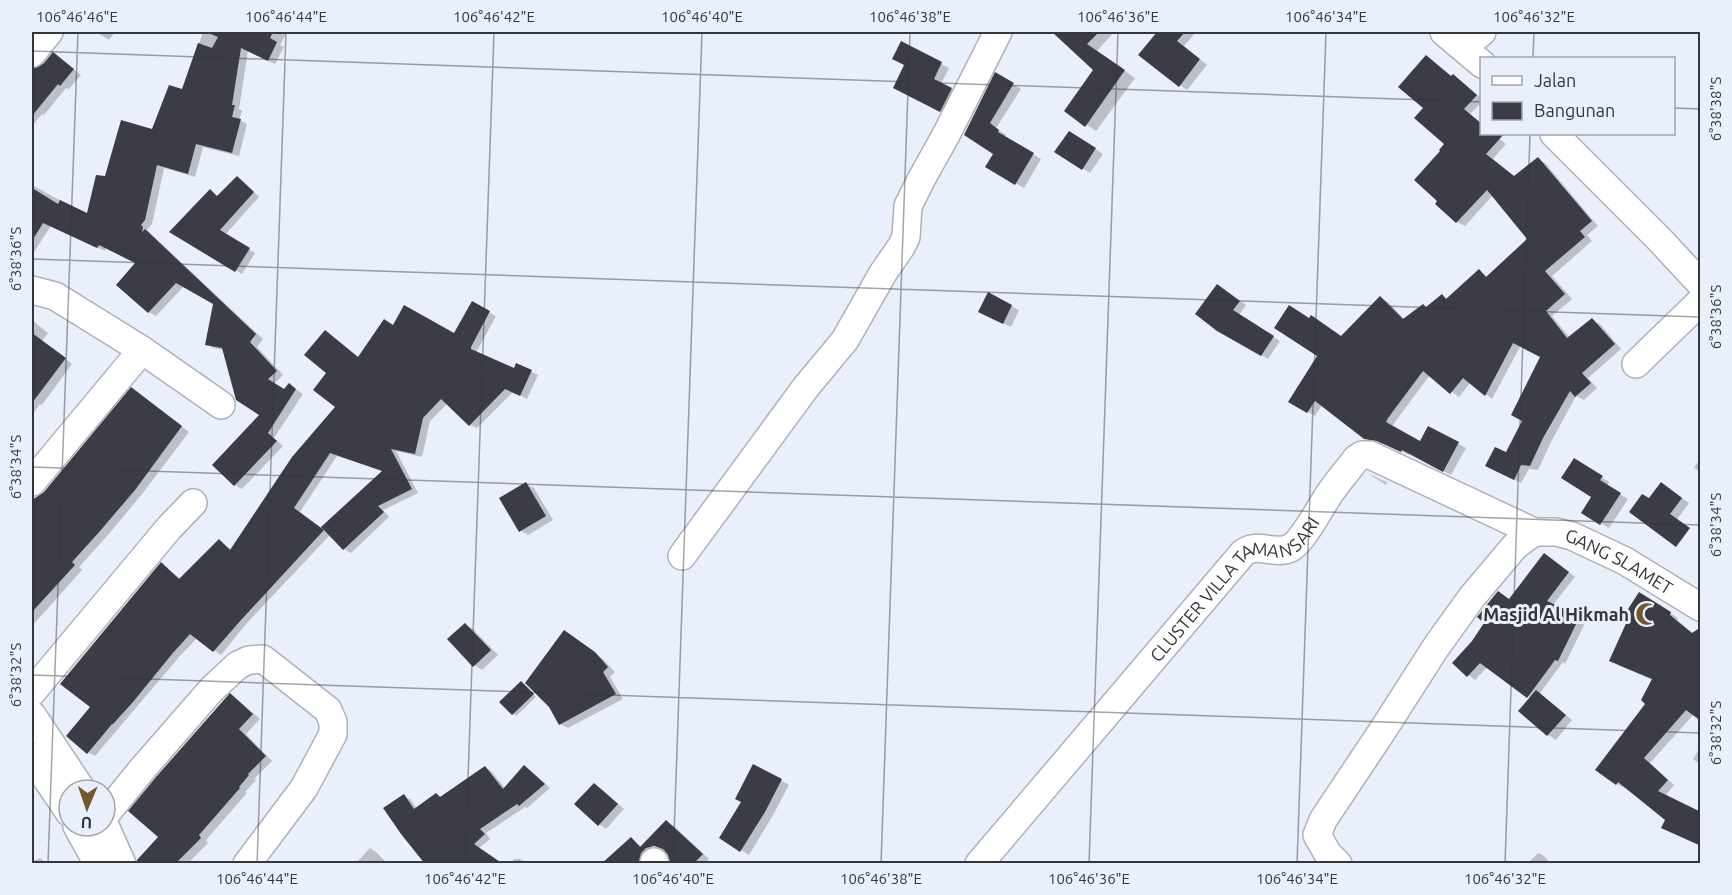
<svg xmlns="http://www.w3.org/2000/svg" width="1732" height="895" viewBox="0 0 1732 895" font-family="Ubuntu,sans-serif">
<rect width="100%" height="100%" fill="#e9effb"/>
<path fill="#0003" fill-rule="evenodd" d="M96 32H115L109 40Z
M203 32H287L280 45 284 47 275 64 248 51 239 109 242 111 239 120 247 124 239 156 203 147 195 177 164 168 152 224 147 230 263 339 257 347 283 375 274 384 285 390 289 385 303 394 274 438 283 446 242 489 235 485 262 415 224 350 213 348 206 344 215 303 184 286 156 316 149 312 118 284 137 263 106 247 105 251 51 226 32 255V185L88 216 106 178 153 131 183 91Z
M1055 32H1114L1097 51 1135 78 1096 131 1066 111 1095 70Z
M1159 32H1196L1184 46 1207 65 1187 90 1140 55Z
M902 43 949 68 941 84 959 93 948 115 902 92 906 65Z
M54 54 81 75 69 89 66 88 44 115 42 114 32 126V70L38 69Z
M1427 57 1452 77 1460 80 1482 99V102L1470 114 1482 124V134H1493L1506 144 1493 159 1515 177 1538 159 1545 163 1598 226 1587 235 1592 241 1552 276 1572 299 1552 316 1570 338 1592 320 1600 324 1621 349 1588 378 1597 388 1584 400 1576 396 1551 442 1538 470 1529 469 1521 483 1494 470 1507 454 1523 420 1542 356 1521 345 1492 399 1471 382 1459 397 1430 375 1395 422 1392 427 1421 443 1429 428 1466 448 1451 475 1410 453 1409 455 1386 444 1374 443 1322 405 1315 416 1290 402 1319 355 1310 319 1342 337 1381 298 1388 302 1405 320 1423 305 1427 308 1442 296 1448 299 1479 271 1488 277 1529 239 1493 195 1465 226 1457 222 1437 204 1439 201 1442 151 1446 144 1425 108Z
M996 74 1021 89 996 128 1006 135 1005 137 1041 159 1024 188 987 167 995 154 966 134Z
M1077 137 1103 154 1090 173 1082 168Z
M237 178 243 181 259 197 225 235 255 253 242 274 171 232 210 191 219 197Z
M1224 290 1246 305 1239 315 1280 341 1268 359 1218 330Z
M988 294 1019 310 1011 327 987 315Z
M472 303 496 316 477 351V354L515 370 517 365 538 375 527 399 513 392 477 428 470 425 448 403 430 421 422 457 396 451 418 493 383 510 389 517 351 553 344 549 330 535 247 623 221 655 197 638 179 657 95 756 88 752 92 706 161 564 181 579 220 541 232 550 337 407 328 373 332 336 359 358 394 327 455 335ZM337 456 384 471 322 529 300 512Z
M32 320 48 333 42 341 72 364 42 405 40 404 32 415Z
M139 394 189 432 142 494 108 535 79 567 82 570 32 626V499L37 498 45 493Z
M1574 460 1609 482 1607 486 1628 499 1609 528 1583 512 1593 497Z
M1700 460V473L1694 467Z
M1367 473 1384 481 1387 482 1386 485Z
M526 484 534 488 553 520 528 535 520 530Z
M1669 488 1689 503 1665 536 1649 500Z
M1551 558 1575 577 1553 605 1586 621 1565 664 1563 662 1540 693 1572 720 1556 740 1548 735 1520 711 1531 698 1487 667 1475 680 1454 663 1510 600Z
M1642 596 1678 618 1677 620 1693 634 1694 714 1650 763 1674 785 1665 796 1667 820 1626 787 1625 788 1617 784 1597 770 1647 704 1653 680 1618 665Z
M465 625 473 629 498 655 482 670 474 665Z
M572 636 603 659 615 672 610 677 623 699 568 728 560 724Z
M525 685 536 697 516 716 513 714Z
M231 695 238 700 260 719 246 734 272 761 254 779 256 780 245 792 247 793 206 840 208 843 187 864H145Z
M1700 748V764L1693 759Z
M754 766 789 785 772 817 749 855 721 838 743 802Z
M485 767 491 771 505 788 525 767 531 771 550 788 527 808 525 807 486 833 490 839 479 848 427 864 404 796 411 800 417 809 437 794 442 798Z
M594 785 602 789 624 809 606 829 599 824Z
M666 822 674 826 709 859 705 864H672L669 854 665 850 655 852 646 864H604L632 839 642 847ZM654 845 663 846 650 849Z
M370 848 376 852 388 864H355Z
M1538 853 1543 855 1551 864H1527Z
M40 858 48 864H32V862Z
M514 859H520L528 864H510Z"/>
<path fill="#3c3c46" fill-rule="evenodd" d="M206 32H273L270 38 277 42 268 61 241 48 232 105H235L232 117 241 119 232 153 196 144 188 174 157 165 145 220 141 225 143 227 142 232 145 229 256 334 250 342 277 371 268 379 284 389 289 383 296 389 268 433 277 441 234 486 212 465 259 415 236 400 222 348 205 345 213 304 176 283 148 313 116 285 135 263 99 245 97 248 43 223 32 241V188L58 204 60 200 87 213 96 175 105 176 121 120 152 129 169 85 182 89 198 43 212 48 218 37Z
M1052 32H1099L1087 44 1125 70 1085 127 1064 111 1093 70Z
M1157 32H1185L1177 41 1200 59 1179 87 1138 55Z
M901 41 942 62 934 79 952 88 940 112 893 88 904 65 892 59Z
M53 52 74 69 60 86 58 84 32 116V68L38 67 44 63Z
M1426 55 1451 76 1453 74 1477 95 1464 109 1482 124V134H1504L1486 154 1514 176 1538 157 1592 221 1580 231 1585 237 1545 271 1565 294 1546 311 1567 338 1592 318 1615 344 1582 373 1591 383 1575 397 1570 391 1543 438 1530 466 1521 465 1514 480 1485 466 1495 447 1506 452 1522 421 1511 415 1540 357 1513 343 1485 396 1463 378 1450 394 1423 371 1388 418 1386 422 1420 441 1428 426 1459 442 1443 472 1402 450 1401 452 1377 441 1364 439 1315 401 1307 413 1288 402 1317 356 1274 328 1289 305 1309 318 1311 315 1341 336 1380 296 1403 319 1423 304 1426 307 1442 294 1446 299 1479 269 1486 277 1527 239 1487 190 1456 223 1435 204 1437 201 1414 180 1440 151 1439 150 1444 144 1414 118 1423 108 1398 87Z
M995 72 1014 83 990 123 999 130 998 132 1034 153 1015 185 985 167 993 154 964 135Z
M1069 131 1096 148 1082 170 1054 152Z
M237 176 254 192 220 230 250 248 235 272 169 232 210 189 217 196Z
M1217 284 1240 301 1233 310 1274 336 1261 356 1217 331 1195 314Z
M988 292 1012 305 1003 324 978 312Z
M472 301 490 311 471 347V349L514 368 516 363 532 370 520 396 505 389 469 426 441 399 423 418 415 454 391 449 412 489 378 506 384 512 343 550 324 530 241 620 213 652 190 634 172 654 133 702 113 724H112L87 754 66 736 90 707 60 684 161 562 179 579 219 539 230 550 292 457 335 407 313 390 326 373 304 355 325 330 358 357 384 319 393 325 404 305 454 333ZM330 453 382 471 321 527 324 530 294 508Z
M32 333 66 358 32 403Z
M131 387 182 426 135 490 100 531 72 562 75 565 32 612V500L44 492Z
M1574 458 1603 476 1600 480 1621 493 1600 525 1581 513 1591 497 1561 478Z
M526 482 546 516 519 532 499 498Z
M1661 482 1682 498 1670 514 1690 528 1676 547 1629 512 1642 494 1649 498Z
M1544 553 1569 572 1547 601 1580 616 1558 661 1555 660 1527 698 1480 663 1467 677 1452 663 1472 641 1484 623 1477 617 1498 591 1509 599Z
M1639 592 1671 612 1670 615 1692 633 1701 627V721L1686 710 1644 758 1668 780 1658 791 1701 812V846L1661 828 1665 820 1618 782 1616 785 1595 770 1645 704 1641 700 1652 679 1609 661 1628 619 1623 617Z
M465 623 491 650 473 667 447 639Z
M564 630 595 652 608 667 603 672 616 694 559 725 549 707 525 683Z
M521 681 534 694 512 715 499 702Z
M1536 690 1566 715 1547 736 1518 711Z
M230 693 253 714 239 729 266 756 248 774 249 775 239 787 240 788 199 835 201 838 175 864H137V860L158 837 128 811 156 777Z
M753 764 782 779 765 812 740 852 719 838 741 802 735 799Z
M524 765 545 784 519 806 517 804 480 829 485 834 474 844 503 864H425L401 834 383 808 404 794 414 809 436 793 440 797 485 766 503 789Z
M594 783 618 804 598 826 574 804Z
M666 820 703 854 693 864H670L668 855 663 849 654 846 646 848 641 853 639 864H601L631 837 640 847Z"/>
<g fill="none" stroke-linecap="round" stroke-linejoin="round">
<g stroke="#acb1bc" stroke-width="30">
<g id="street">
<path d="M1444 32 1482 64"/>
<path d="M1464 47 1482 32"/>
<path d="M32 53 49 32"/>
<path d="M1554 134 1659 239 1700 283"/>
<path d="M32 290 55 296 142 350 221 405"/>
<path d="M1636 364 1700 302"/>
<path d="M32 482 142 350"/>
<path d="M682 556 806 387 845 340 883 273 901 247 906 237 908 206 922 178 946 135 998 32"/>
<path d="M32 692 169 528 193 503"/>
<path d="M32 715 82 790"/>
<path d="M32 757 69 812"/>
<path d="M105 815 144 767 212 689 238 665 249 660 263 659 328 710 333 722V734L304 788 247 864"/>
<path d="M77 826 98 864"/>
<path d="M105 826 122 864"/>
<path d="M654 862 655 864"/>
<path id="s1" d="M979 864 1243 553C1258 541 1276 557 1292 547 1304 539 1321 506 1330 493 1338 481 1348 470 1356 459L1362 455H1370L1534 532H1556L1572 536 1625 561 1700 607"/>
<path d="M1338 864 1328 854 1317 835 1323 820 1383 730 1436 647 1472 597 1515 546 1534 532"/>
</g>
</g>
<use href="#street" stroke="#fff" stroke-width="27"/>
</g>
<path fill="none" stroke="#33363a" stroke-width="1.5" stroke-opacity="0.45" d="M32 51 1482 102M1533 58 1534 32M1674 108 1700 109M32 259 1700 317M32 467 1700 525M32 675 1700 733M48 864 78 32M257 864 286 32M465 864 494 32M673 864 702 32M881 864 910 32M1089 864 1118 32M1297 864 1326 32M1505 864 1530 134"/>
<defs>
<g id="mosque-bare" transform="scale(1.8)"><path d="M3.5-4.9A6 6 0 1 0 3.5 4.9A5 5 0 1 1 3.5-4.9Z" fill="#74582b" stroke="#e9effb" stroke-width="2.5" paint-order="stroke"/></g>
</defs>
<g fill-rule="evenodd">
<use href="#mosque-bare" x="1647" y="614"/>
</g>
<g text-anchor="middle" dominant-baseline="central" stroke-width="6" stroke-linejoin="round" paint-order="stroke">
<g font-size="18" fill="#33363a" stroke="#e9effb">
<text stroke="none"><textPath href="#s1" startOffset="856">GANG SLAMET</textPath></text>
<text stroke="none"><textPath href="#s1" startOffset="382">CLUSTER VILLA TAMANSARI</textPath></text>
</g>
<g font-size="18" font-weight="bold" fill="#33363a" stroke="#e9effb" text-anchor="end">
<text x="1629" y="614">Masjid Al Hikmah</text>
</g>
</g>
<rect width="1732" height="895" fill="none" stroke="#e9effb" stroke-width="66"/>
<rect x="1480" y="57" width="195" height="78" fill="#e9effb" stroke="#a0a5ae" stroke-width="1.5"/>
<rect x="1492" y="76" width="30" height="9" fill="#ffffff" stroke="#a0a5ae" stroke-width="1.5"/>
<text x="1534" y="87" font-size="18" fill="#33363a">Jalan</text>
<rect x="1492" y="102" width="30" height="18" fill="#3c3c46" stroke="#a0a5ae" stroke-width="1.5"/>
<text x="1534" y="117" font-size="18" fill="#33363a">Bangunan</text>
<g transform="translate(87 808) rotate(182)"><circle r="28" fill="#e9effb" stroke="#a0a5ae" stroke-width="1.5"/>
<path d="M0-4.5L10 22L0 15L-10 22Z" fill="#74582b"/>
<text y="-9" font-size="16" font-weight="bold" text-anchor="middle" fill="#33363a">U</text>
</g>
<rect x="33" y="33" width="1666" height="829" fill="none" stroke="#33363a" stroke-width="2"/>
<g font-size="15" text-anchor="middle" fill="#33363a">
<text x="77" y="22">106°46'46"E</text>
<text x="286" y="22">106°46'44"E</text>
<text x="494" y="22">106°46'42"E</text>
<text x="702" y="22">106°46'40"E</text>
<text x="910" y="22">106°46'38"E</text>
<text x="1118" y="22">106°46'36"E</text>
<text x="1326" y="22">106°46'34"E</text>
<text x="1534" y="22">106°46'32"E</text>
<text transform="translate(1716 109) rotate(-90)" y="5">6°38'38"S</text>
<text transform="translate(16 259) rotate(-90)" y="5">6°38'36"S</text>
<text transform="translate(1716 317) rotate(-90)" y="5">6°38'36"S</text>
<text transform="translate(16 467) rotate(-90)" y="5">6°38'34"S</text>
<text transform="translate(1716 525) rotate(-90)" y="5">6°38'34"S</text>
<text transform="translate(16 675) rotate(-90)" y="5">6°38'32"S</text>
<text transform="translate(1716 733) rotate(-90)" y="5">6°38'32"S</text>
<text x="257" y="884">106°46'44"E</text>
<text x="465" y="884">106°46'42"E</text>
<text x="673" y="884">106°46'40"E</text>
<text x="881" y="884">106°46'38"E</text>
<text x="1089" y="884">106°46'36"E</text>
<text x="1297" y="884">106°46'34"E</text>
<text x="1505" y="884">106°46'32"E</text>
</g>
</svg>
